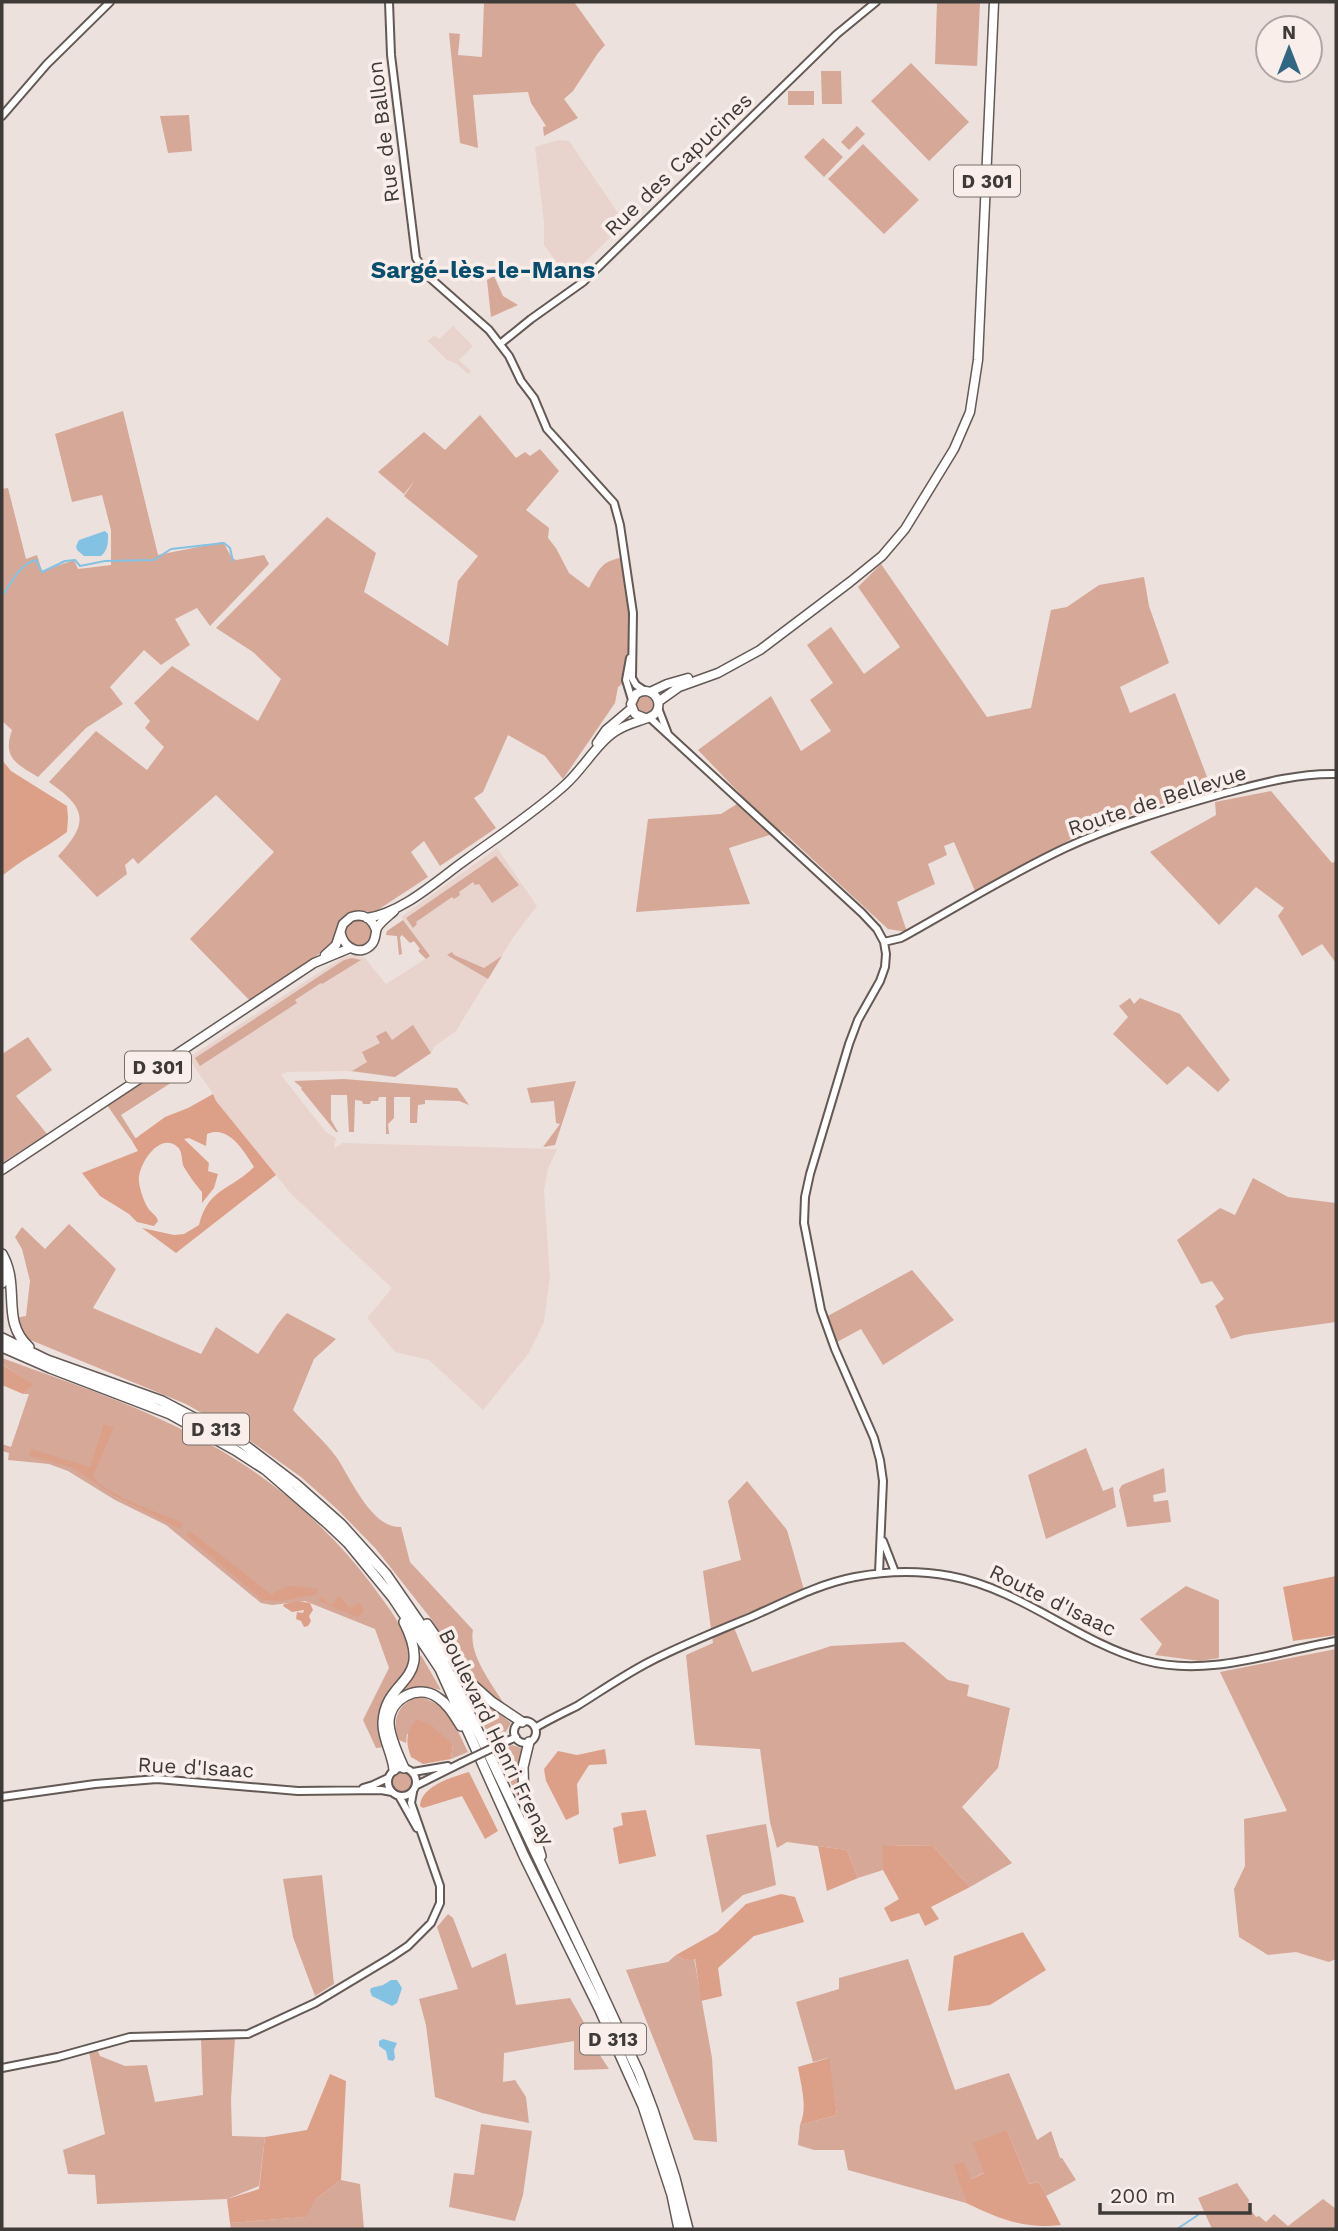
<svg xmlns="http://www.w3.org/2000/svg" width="1338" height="2231" viewBox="0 0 1338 2231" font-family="'Work Sans',sans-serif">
<rect width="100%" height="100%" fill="#ede1dd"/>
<path fill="#e8d4cd" d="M558 140 569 141 625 223 573 274 564 273 544 245V223L535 147Z
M453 326 473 346 459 360 471 371 468 374 457 364 447 360 428 341 434 335 439 339Z
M497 848 537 906 514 936 456 1031 435 1046 431 1053 395 1077 346 1071 287 1072 281 1075 326 1132 336 1138 334 1148 343 1143 557 1149 548 1169 544 1190 550 1276 544 1322 529 1353 483 1410 429 1360 395 1352 367 1318 392 1288 291 1194 216 1101 212 1092 188 1058 343 957 352 955 365 958 386 984 430 956 401 917Z"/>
<path fill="#d5a898" d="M484 2H574L605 45 598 53 573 91 564 99 578 118 544 136 543 127 546 126 531 103 528 92 473 95 478 148 460 143 449 33 460 34 458 55 482 57Z
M937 2 980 3 977 66 935 64Z
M911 63 969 122 929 161 871 101Z
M821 71H841L842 104H822Z
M788 91H814V105H788Z
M189 115 192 151 168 153 160 116Z
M857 126 865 134 849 150 841 142Z
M823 138 843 157 824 177 804 157Z
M863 144 919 200 884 234 828 179Z
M494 276 503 296 518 305 491 317 487 280Z
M123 411 158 555 223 542 232 558 236 560 264 555 269 564 210 626 197 608 175 619 190 645 161 665 144 650 110 687 123 704 86 728 38 777C17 764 2 758 12 730L2 721V489L8 488 26 559 37 555 42 571 74 560 78 569 111 565V530L102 495 72 502 55 434Z
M480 415 516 458 525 452 530 456 540 449 559 471 526 510 549 528 548 538 556 548 569 573 589 588C600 567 602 560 627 557L636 638 634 675 618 687 615 703 563 779 545 756 508 735 483 792 474 798 496 828 440 866 424 841 411 852 428 877 373 913C340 904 342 924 332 944L253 1004 190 939 274 852 216 795 138 864 133 858 125 865 127 874 97 897 58 856C90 822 86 808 49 782L96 731 147 770 164 747 145 728 150 721 134 703 172 666 258 721 281 679 253 652 216 628 327 517 376 553 364 592 448 646 458 581 478 556 404 496 415 480 404 494 378 472 424 432 445 450Z
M881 564 987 717 1031 708 1051 610 1067 607 1099 585 1144 577 1149 606 1169 663 1120 687 1130 713 1175 693 1212 790 1167 802 1086 831 975 891 954 842 944 846 947 855 928 864 935 884 897 902 907 932 888 929 782 831 729 848 750 904 636 912 648 819 721 814 745 799 698 750 771 696 801 751 831 731 810 700 833 683 807 645 831 627 864 674 900 647 858 587Z
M642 693 653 697 656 707 648 715 635 711 634 700Z
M1271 791 1332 863 1336 861V963L1322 944 1302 956 1278 916 1284 908 1256 887 1219 925 1150 852 1216 815 1215 802Z
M496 856 519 885 492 903 479 884 475 885 473 882 459 892 460 895 454 899 452 897 416 922 417 924 413 928 406 918Z
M345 933a14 14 0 1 1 28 0a14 14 0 1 1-28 0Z
M403 920 430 956 426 959 418 951 420 949 414 941 410 943 402 935 400 937 402 954 399 955 397 936 386 935 387 931Z
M452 952 454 955 484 968 502 956 488 979 447 955Z
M352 958 361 960 322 984 321 983 295 1000 297 1003 200 1066 195 1058 344 960Z
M1130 998 1134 1004 1140 998 1180 1014 1230 1080 1218 1092 1188 1066 1167 1085 1113 1034 1128 1017 1119 1006Z
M413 1025 431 1053 395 1077 352 1071 367 1062 362 1052 380 1043 376 1036 386 1031 392 1040Z
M28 1037 52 1070 16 1096 47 1134 2 1163V1054Z
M182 1056 191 1070 121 1115 136 1139 132 1141 107 1105Z
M344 1079 457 1088 469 1105 459 1101 425 1100V1104L418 1105 417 1123H410V1097H394V1118L388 1124 389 1134H386V1097H379L378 1101H371L370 1104H363L362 1101 355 1100 354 1132H349L347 1095H331V1120L338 1132H336L301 1089 302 1088 294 1081Z
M576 1081 555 1145 543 1147 560 1124 556 1123 554 1101 531 1103 527 1088Z
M1253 1178 1288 1197 1336 1203V1322L1244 1335 1231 1339 1215 1306 1224 1299 1212 1281 1201 1284 1177 1240 1220 1208 1235 1215Z
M69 1224 116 1269 93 1308 201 1354 216 1327 258 1354C269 1339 274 1327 287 1313L336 1339 314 1359 293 1410C307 1426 325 1441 337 1458 351 1479 372 1529 401 1527L410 1562 473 1630C468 1656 494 1686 507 1709L470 1680 432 1620 376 1549 338 1510 301 1477 249 1440 186 1404 28 1339 20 1331 15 1318 26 1316 30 1281 22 1249 15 1237 22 1227 45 1249Z
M912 1270 954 1320 883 1365 861 1329 837 1342 826 1317Z
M2 1358C73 1384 147 1408 213 1446 274 1480 330 1529 372 1585 385 1603 405 1627 409 1649 415 1678 385 1689 383 1710 382 1722 385 1736 386 1747L376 1748 363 1720 389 1668 375 1629 305 1601 272 1605 261 1603 166 1525 115 1500 68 1471 49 1464 8 1460 9 1453 2 1451V1444L11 1447 29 1394H23L32 1384 2 1364Z
M1086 1448 1103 1491 1113 1487 1116 1507 1046 1539 1028 1475Z
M1164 1468 1166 1492 1153 1495 1154 1502 1168 1500 1171 1522 1127 1527 1119 1490 1122 1485Z
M747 1481 787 1530 804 1590 731 1620 752 1672 831 1646 904 1642 948 1680 969 1685 967 1696 1010 1708 998 1768 962 1807 1012 1863 970 1887 933 1846 884 1845 883 1870 858 1878 847 1850 787 1842 777 1848 770 1822 760 1749 695 1745 686 1655 713 1643 703 1571 741 1560 728 1501Z
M1186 1586 1219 1600V1658L1200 1661 1155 1655 1162 1644 1140 1619Z
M1336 1649V1959L1329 1962 1296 1952 1268 1955 1239 1937 1234 1889 1245 1866 1244 1819 1287 1811 1220 1672Z
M421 1655 441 1690 423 1686 402 1692 414 1673Z
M464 1686 511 1723 505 1733 491 1739Z
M421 1697C450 1706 455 1726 468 1752L451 1759 453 1745 407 1734 406 1743 399 1740C391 1720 398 1701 421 1697Z
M512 1745 521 1748 519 1800 497 1753Z
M393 1782a10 10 0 1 1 20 0a10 10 0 1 1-20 0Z
M766 1824 776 1885 743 1895 722 1913 706 1835Z
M322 1875 334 1984 315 1996 293 1937 283 1879Z
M448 1914 453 1918 472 1968 506 1953 516 2005 570 1998 590 2033 588 2037 609 2069 574 2070V2041L504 2053 503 2082 515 2080 526 2097 529 2123 482 2113 435 2097 426 2025 419 1999 458 1989 437 1927Z
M676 1955 684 1960 694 1958 712 2058 717 2142 694 2140 626 1970 668 1962Z
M908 1959 955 2090 1009 2073 1037 2140 1051 2131 1060 2158H1062L1076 2180 1046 2196 1039 2182 1029 2184 1007 2130 985 2172 971 2179 955 2165 966 2203 848 2170 844 2150H814L798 2145 800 2125 837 2115 828 2058 813 2062 796 2002 839 1989V1978Z
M235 2038 231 2099 232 2136 265 2137 259 2186 227 2199 97 2204 95 2175 68 2174 63 2150 105 2134 89 2052 97 2049 100 2056 125 2066 147 2065 155 2102 203 2095 201 2039Z
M481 2124 532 2131 523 2195 515 2221 449 2207 454 2173 474 2175Z
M341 2180 360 2184 364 2229H231L230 2223 305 2217 316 2199Z
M1237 2183 1249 2200 1248 2206 1256 2217 1259 2216 1266 2222 1274 2214 1288 2226 1323 2199 1336 2209V2229H1212L1198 2198Z"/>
<path fill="#dca089" d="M2 760 11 771 67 806 68 818 67 832C46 848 22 859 2 876Z
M213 1094 216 1101 276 1175 176 1253 142 1228 174 1235 184 1234 199 1225C208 1188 231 1190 254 1167 243 1150 229 1125 207 1134L206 1146 189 1138 184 1139 209 1163 208 1171 218 1174 214 1188 202 1203V1192C197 1186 186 1172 183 1165 181 1157 183 1150 175 1145 157 1134 137 1167 139 1182 140 1190 144 1202 148 1208 152 1214 156 1214 158 1221L154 1226 137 1222 129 1214 100 1196 82 1173 138 1151 132 1141 165 1117 188 1108Z
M2 1364 3 1365 33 1384 23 1394 2 1385Z
M104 1424 114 1427 93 1476C102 1493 163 1515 184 1523L180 1529 115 1496 71 1467 29 1456 31 1449 90 1467Z
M190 1531 272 1595C284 1582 301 1586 318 1589L316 1595 280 1601 262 1600 186 1535Z
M1336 1576V1635L1293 1641 1283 1587Z
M320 1596 331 1605 339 1596 350 1608 359 1603 363 1607V1613L357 1617 319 1601Z
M298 1601 310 1603 313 1610 309 1616 311 1621 308 1626 304 1627 301 1621 296 1619 297 1612 303 1613 304 1610 292 1612 283 1606 284 1604Z
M417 1719 431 1725 453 1745 451 1759 423 1764 411 1757C405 1741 406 1732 417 1719Z
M605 1749 607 1764 589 1765 577 1784 579 1814 566 1820 546 1781 544 1769 558 1751 577 1755Z
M469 1772 498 1831 485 1839 462 1796 423 1808 420 1806C421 1786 452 1777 469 1772Z
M646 1810 656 1856 619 1864 613 1828 623 1825 621 1813Z
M883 1845 933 1846 970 1887 931 1907 939 1919 925 1926 919 1913 891 1922 884 1908 899 1899 883 1870Z
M818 1846 847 1850 858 1878 827 1891Z
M781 1894 795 1897 804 1922 754 1936 718 1968 722 1996 701 2001 695 1959 684 1960 676 1955 717 1932 746 1904Z
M1023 1932 1046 1970 990 2005 948 2011 954 1956Z
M829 2058 837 2115 800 2125C808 2107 801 2086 798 2067Z
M330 2074 346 2081 341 2180 316 2199 306 2217 230 2223 227 2199 259 2189 265 2137 307 2130Z
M1007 2130 1029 2184 1039 2182 1061 2225C1023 2229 1000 2219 966 2203L954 2165 964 2162 971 2179 984 2173 973 2143Z"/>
<path fill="#84c2e3" d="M105 531 108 534C108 543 108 550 101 556H84L77 550 76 546 79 540Z
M391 1980H397L402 1988 397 2003 392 2006 372 1996 370 1991 371 1988 383 1985Z
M383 2039 397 2043 394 2050 395 2058 393 2061 388 2060 386 2051 379 2046V2041Z"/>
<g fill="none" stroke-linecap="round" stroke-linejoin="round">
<path stroke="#84c2e3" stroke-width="2" d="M2 596C11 584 20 563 36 560L42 572 65 561 75 560 80 566 105 561 154 560 171 549 224 543 230 548 233 561
M1177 2229 1198 2215"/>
<g stroke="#635955" stroke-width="10">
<path id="minor" d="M389 2 391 55 416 258 429 277 489 330 509 356 521 381 534 398 547 429 614 503 620 525 633 613 632 678 636 685 645 691
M2 116 47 64 110 2
M500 344 531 319 583 282 837 34 876 2
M630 658 626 680 632 700
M658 708 668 734
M649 717 862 913 877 929 884 942 886 954 885 967 880 981 858 1020 849 1044 810 1174 805 1197 804 1223 821 1310 835 1349 874 1438 880 1460 883 1481 879 1573
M884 942 901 938C955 908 1008 875 1065 848 1115 825 1168 809 1221 794 1259 784 1297 773 1336 774
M883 1541 895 1572
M514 1732a11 11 0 1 1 22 0a11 11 0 1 1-22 0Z
M535 1728C548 1720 563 1713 577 1706 601 1691 624 1675 649 1662 682 1645 717 1631 751 1617 785 1602 818 1584 855 1577 886 1571 918 1570 950 1576 1021 1589 1076 1641 1143 1660 1208 1678 1273 1652 1336 1641
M501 1744 516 1737
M388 1782a14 14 0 1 1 28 0a14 14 0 1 1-28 0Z
M413 1772 448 1766
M417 1785 461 1763
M363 1788 373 1785 388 1778
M399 1796 417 1828
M2 1797 95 1784 157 1779 298 1791 381 1790 392 1792
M2 2068 58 2057 130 2037 248 2034 315 2003 390 1958 408 1946 431 1923 440 1903V1886L411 1803 413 1792"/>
</g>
<g stroke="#635955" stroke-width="11">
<path id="major" d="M650 692 667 684 688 678
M658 702 679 687 718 673 760 650 850 582 882 556 905 529 954 449 970 412 978 360 994 2
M597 743 606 730 632 708
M367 918C404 912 437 880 467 859 500 835 535 812 565 785 583 769 596 744 616 731 626 724 638 722 650 717 667 710 656 682 636 694L631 704 635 714 645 718
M341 934C344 948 361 957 372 944 376 939 375 933 377 928 381 921 389 916 394 911
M325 955 336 945 343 924 351 917C363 913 372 918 376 930
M2 1170 314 963 350 948"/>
</g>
<g stroke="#635955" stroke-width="12">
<path id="highway" d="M2 1254C21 1287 0 1321 29 1347
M2 1270V1283
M2 1338 47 1360 162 1401 242 1443 296 1484 341 1524 386 1574 424 1629 455 1683 587 1961 639 2073 653 2110 675 2178 688 2229
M2 1347 50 1368 170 1414 235 1450 266 1470 328 1524 348 1543 393 1598 440 1669 524 1856 599 2008 643 2106 672 2195 679 2229
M427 1624 465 1678 492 1702 522 1722
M529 1742 523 1767 524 1802 541 1856
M404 1768C398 1755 389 1736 389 1722 390 1698 418 1684 437 1697 448 1704 454 1715 461 1726
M394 1770C393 1754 382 1738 383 1722 386 1676 435 1684 404 1622"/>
</g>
<use href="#minor" stroke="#fff" stroke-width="6"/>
<use href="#major" stroke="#fff" stroke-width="8"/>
<use href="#highway" stroke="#fff" stroke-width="9"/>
<g stroke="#635955" stroke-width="10" stroke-linecap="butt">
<path id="minor-bridge" d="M461 1763 501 1744"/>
</g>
<use href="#minor-bridge" stroke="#fff" stroke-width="6"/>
</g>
<g text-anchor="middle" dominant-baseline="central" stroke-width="7" stroke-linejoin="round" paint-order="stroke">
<g fill="#faeeea" stroke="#76706d" stroke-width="2">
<rect x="954" y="165.5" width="66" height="31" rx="5"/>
<rect x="125" y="1051.5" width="66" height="31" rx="5"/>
<rect x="183" y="1413.5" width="66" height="31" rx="5"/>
<rect x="580" y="2023.5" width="66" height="31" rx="5"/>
</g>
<g font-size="19" font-weight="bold" fill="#3e3a38">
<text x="987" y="181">D 301</text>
<text x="158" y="1067">D 301</text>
<text x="216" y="1429">D 313</text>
<text x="613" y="2039">D 313</text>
</g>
<g font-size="21" fill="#3e3a38" stroke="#faeeea">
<text transform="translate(383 132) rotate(-97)">Rue de Ballon</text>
<text transform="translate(678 164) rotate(-44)">Rue des Capucines</text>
<text transform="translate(1157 800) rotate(-18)">Route de Bellevue</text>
<text transform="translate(1053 1600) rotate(26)">Route d'Isaac</text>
<text transform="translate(497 1737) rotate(64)">Boulevard Henri Frenay</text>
<text transform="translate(196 1767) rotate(3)">Rue d'Isaac</text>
</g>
<g font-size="24" font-weight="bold" fill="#084f6d" stroke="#faeeea">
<text x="483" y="270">Sargé-lès-le-Mans</text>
</g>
</g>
<rect width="1338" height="2231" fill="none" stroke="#3e3a38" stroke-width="7"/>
<g transform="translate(1289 49)"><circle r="33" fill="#faeeea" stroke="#afa6a3" stroke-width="2"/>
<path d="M0-5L12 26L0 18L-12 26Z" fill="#316782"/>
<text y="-10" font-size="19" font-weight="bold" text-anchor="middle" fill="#3e3a38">N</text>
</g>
<path d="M1100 2203v10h150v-10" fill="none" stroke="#3e3a38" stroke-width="3.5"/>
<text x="1110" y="2203" font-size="21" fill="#3e3a38" stroke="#faeeea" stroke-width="5" paint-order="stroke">200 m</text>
</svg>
